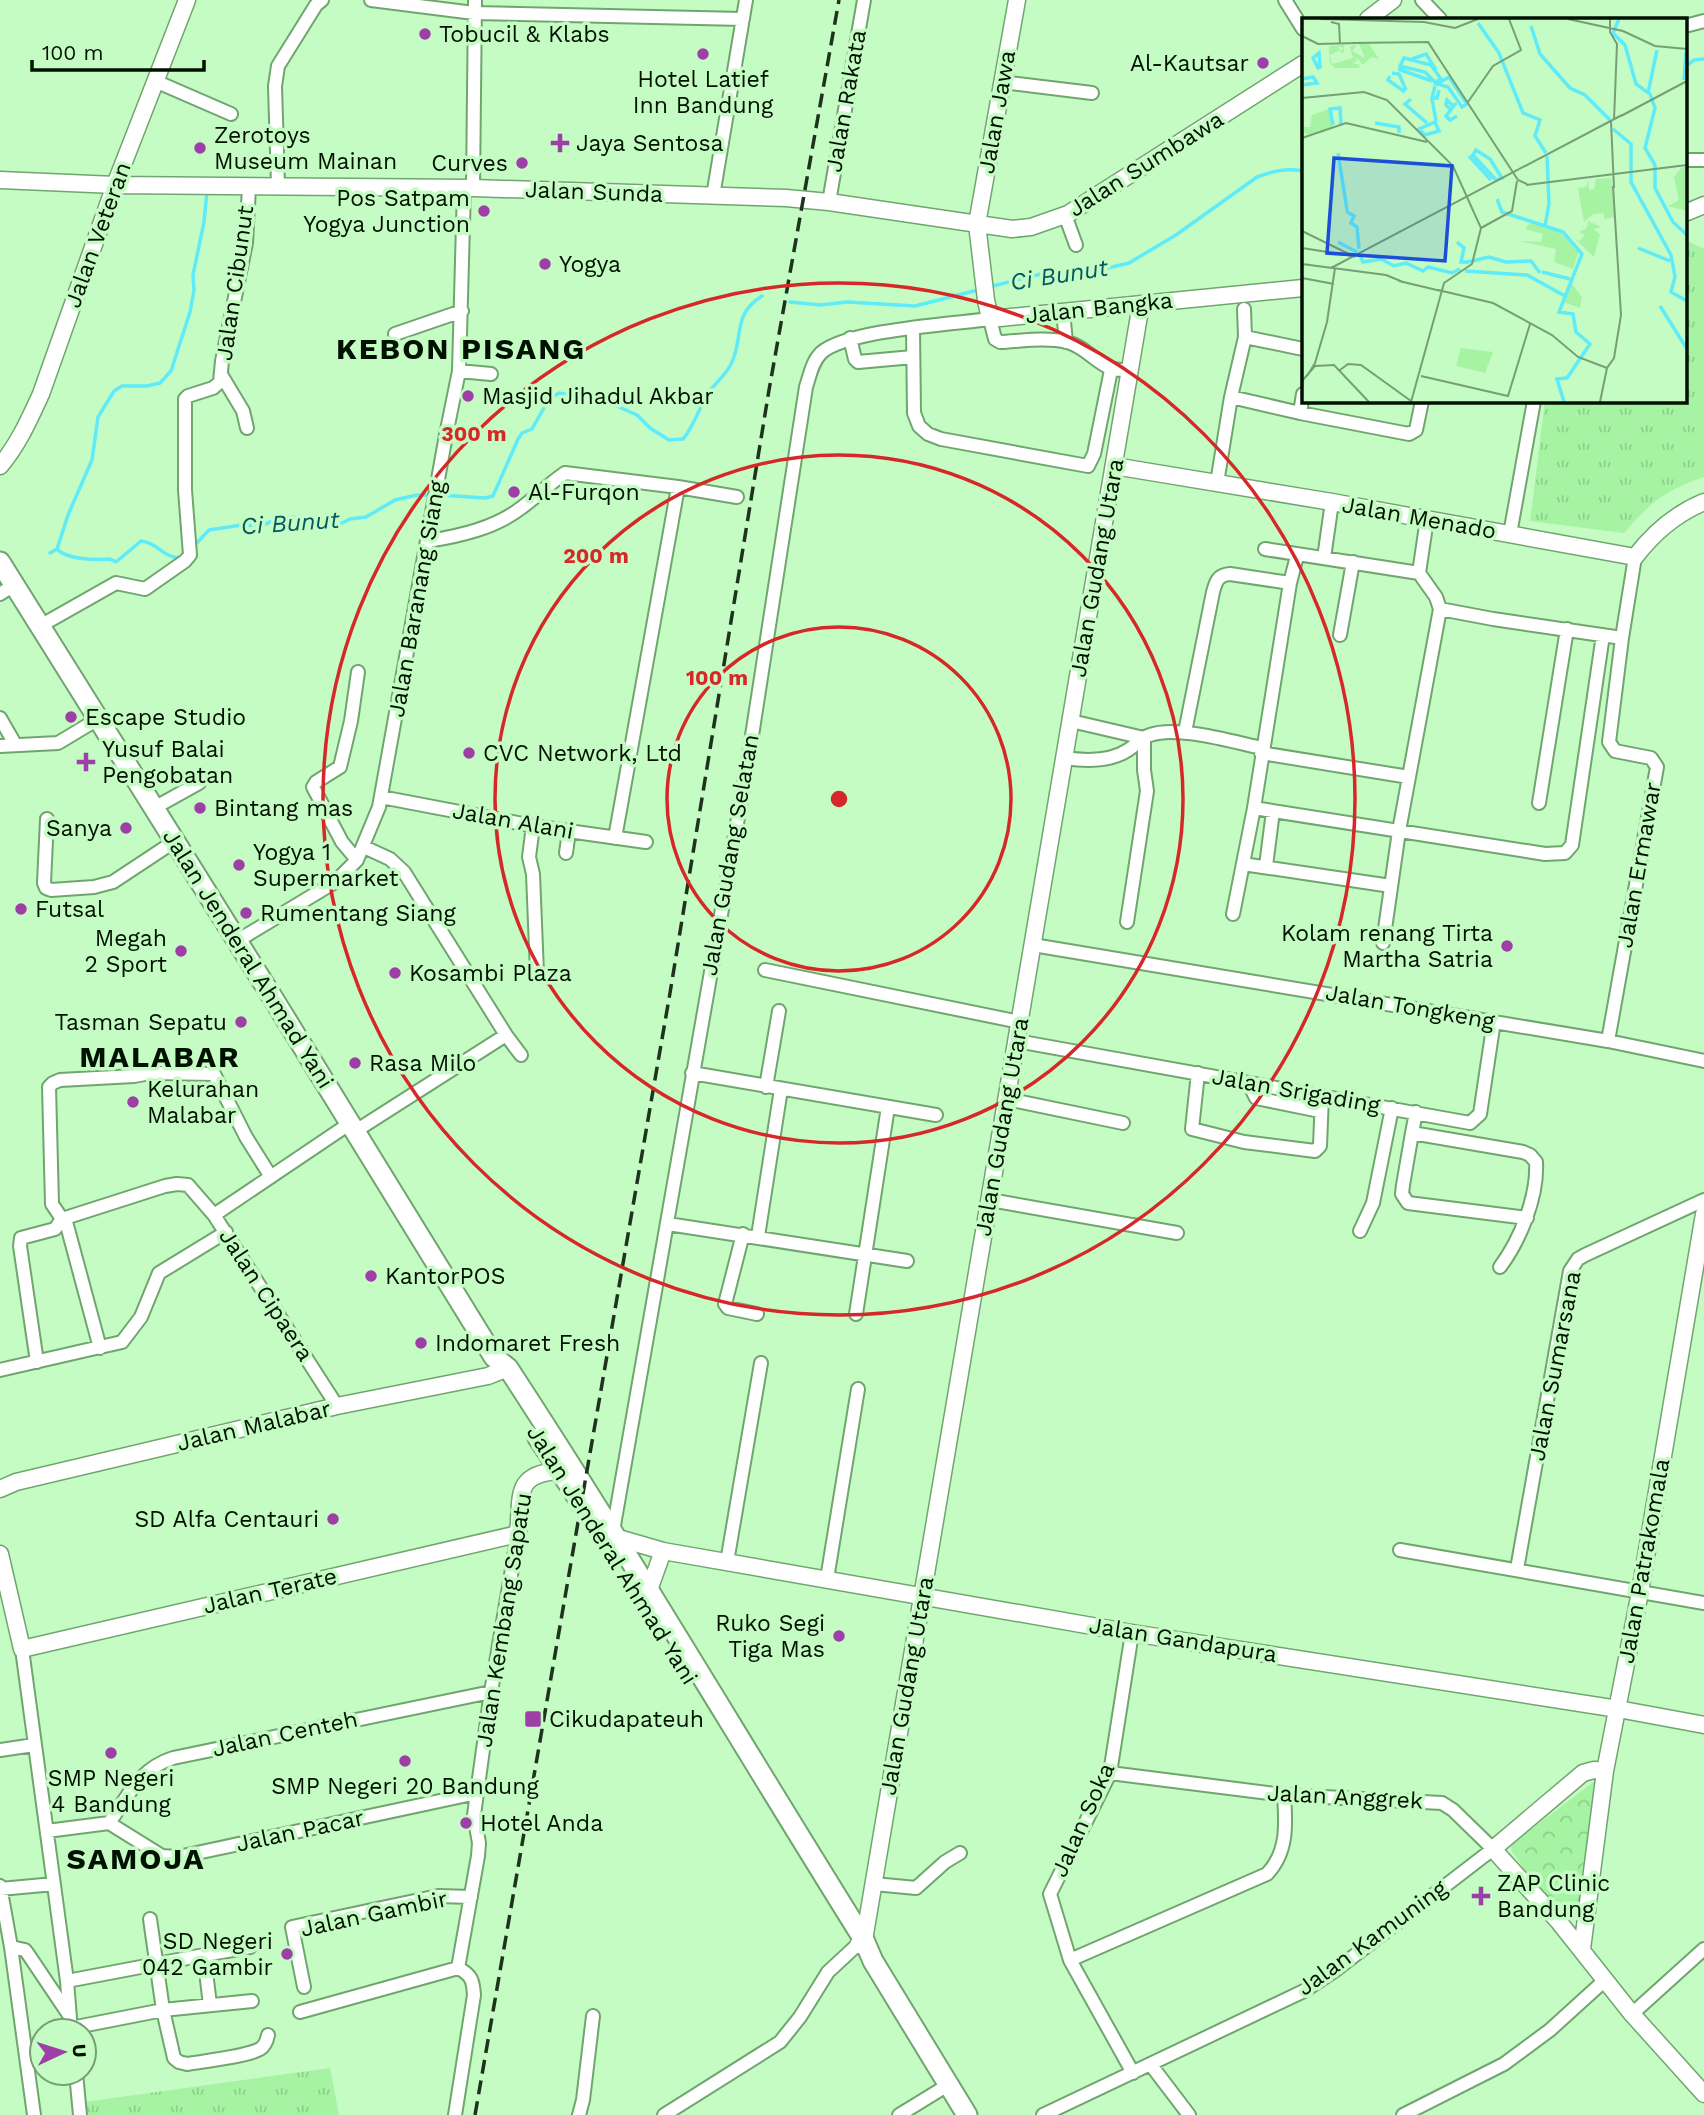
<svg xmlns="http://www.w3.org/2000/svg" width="1704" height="2115" viewBox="0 0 1704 2115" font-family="'Work Sans',sans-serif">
<defs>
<pattern id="grass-tufts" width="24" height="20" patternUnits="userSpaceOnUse" patternTransform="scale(1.75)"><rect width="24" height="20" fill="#a6f3a4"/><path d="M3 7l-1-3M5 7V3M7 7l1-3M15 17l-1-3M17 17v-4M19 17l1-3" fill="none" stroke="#8dcf8b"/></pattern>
<pattern id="park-crowns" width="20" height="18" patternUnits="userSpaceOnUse" patternTransform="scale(1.75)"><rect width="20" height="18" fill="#a6f3a4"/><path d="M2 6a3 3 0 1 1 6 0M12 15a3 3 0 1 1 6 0" fill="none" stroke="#8dcf8b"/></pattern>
</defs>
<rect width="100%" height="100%" fill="#c5fcc3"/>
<path fill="url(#grass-tufts)" d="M1685 240 1704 249V477C1667 489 1649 503 1624 533L1530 521 1545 401H1685Z
M330 2068 339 2115H86L84 2102Z"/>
<path fill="url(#park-crowns)" d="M1596 1780 1599 1784 1579 1906C1575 1917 1570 1918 1558 1917L1511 1850 1512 1844Z"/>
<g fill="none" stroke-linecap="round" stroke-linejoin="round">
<path stroke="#5febf8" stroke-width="3.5" d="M1685 67 1694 60 1704 59
M989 287 1041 274 1091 272 1129 263 1176 235 1257 177C1273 171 1286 168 1303 171
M790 302 820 305 847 302 915 306 982 289
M440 495 485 498 493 496 518 439 522 433 532 429 549 399 559 393 608 402 637 415 650 428 669 440 683 439C695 425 699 407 709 392 716 382 728 373 732 362 744 335 732 315 762 296
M194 546 209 530 242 525 260 526 281 518 293 517 316 525 340 524 350 519 366 517 395 500 417 495H432
M57 549C67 560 96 560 110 559L116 562 141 541C159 543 161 557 180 558
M50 553 57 549 68 515 92 460 98 417 114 391 122 386H147L160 383 171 371 190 312 194 290 193 275 204 222 207 191"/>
<g stroke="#71a570" stroke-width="16">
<path id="street" d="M371 0 474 13 743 19
M1285 0 1303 29
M1422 0 1440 19
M1685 26 1704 21
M155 81 231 114
M1002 82 1092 93
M1685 160H1704
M278 186 275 86 278 66 316 5 322 0
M473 188 475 0
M713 196 746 0
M829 202 864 0
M1065 215 1076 245
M1244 309 1245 337
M1063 311 1066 342
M913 329 914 413 919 426 928 434 941 439 1088 466 1094 454 1111 370
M395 334 462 311
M850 338 855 359 858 362 913 357
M459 371 491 374
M222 376 243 411 247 428
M1231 397 1300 413 1409 434 1416 430 1422 401
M1300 413 1303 394
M1217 483 1231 397 1245 337 1303 349
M1510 534 1534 401
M428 541C460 536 495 528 521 508 536 497 549 484 565 473L678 487 737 497
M1265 549 1419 573
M1297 556 1290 583 1254 808 1545 854 1565 853 1572 845 1603 635
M1324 558 1332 502
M0 594 14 585
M1440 609 1493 619 1622 638
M40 626 116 583 145 589 185 561 190 555 185 490V399L188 396 213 388 220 382 222 361 246 243 249 187
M1340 635 1353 562
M0 718 15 744
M1071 721 1144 738V770L1147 791 1127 922
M1185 732 1213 592C1216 581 1218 575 1230 574L1290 583
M0 746 58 743 98 719
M1261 753 1409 777
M1065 758C1085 761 1110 762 1128 750 1135 746 1142 737 1150 735 1177 725 1233 742 1262 748
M381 797 533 826 646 842
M1539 803 1567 629
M154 808 199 783
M47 819 44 883 46 888 51 890 94 887 113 882 175 841
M533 826 529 857 533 874 537 973
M615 838 678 487
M364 847 390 859 404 872 506 1035 521 1055
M566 853 569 831
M357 860 342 842 313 787 316 782 340 767 351 721 358 672
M1243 864 1391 886
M1266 866 1273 811
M1233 914 1254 808
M237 941 335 882 357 860 379 807 446 435 459 371 464 188
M1383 943 1399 831 1440 609 1436 597 1419 573 1427 519
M1033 945 1608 1041 1704 1061
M765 970 1020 1022
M1017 1041 1470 1123 1480 1114 1494 1021
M1608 1041 1657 767 1651 758 1615 751 1609 742 1622 638 1635 557
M692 1073 936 1115
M1198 1073 1192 1129 1244 1142 1315 1151 1320 1146 1322 1096
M1253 1084 1252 1090 1256 1098 1320 1111
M766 1087 779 1011
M1007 1099 1123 1123
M1416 1112 1412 1133 1523 1152 1530 1155 1536 1162C1538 1197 1520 1240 1500 1267
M354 1132 506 1035
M1412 1133 1403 1185 1402 1194 1408 1203 1527 1218
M990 1200 1177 1233
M214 1215 349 1124
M65 1218 100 1348
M62 1219 52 1204 49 1087 53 1083 60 1080 134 1076 150 1073 214 1074 246 1137 271 1177
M668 1224 907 1261
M1360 1231 1373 1203 1392 1108
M743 1234 725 1304 728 1308 757 1314
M758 1236 781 1089
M856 1314 888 1107
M37 1362 20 1246 21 1238 55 1229 62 1219 165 1186 177 1184 188 1185 214 1215 337 1406
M0 1370 122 1342 141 1317 159 1273 226 1232
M613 1531 749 755 806 387C810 375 812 362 821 353 846 330 953 324 990 319L995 339 1000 342C1021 341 1047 337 1067 342 1091 348 1103 376 1130 369
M1400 1550 1704 1603
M727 1562 761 1363
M1517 1569 1570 1271 1578 1259 1585 1255 1704 1200
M827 1579 858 1389
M1132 1633 1110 1773 1050 1894 1070 1960 1133 2073
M22 1649 67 1981 71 2031
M0 1750 34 1745
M109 1823C129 1795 139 1769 173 1758L491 1692
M47 1831 109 1823 162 1856 178 1857 477 1793
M874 1884 916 1888 945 1862 960 1853
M0 1886 11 1947 34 2115
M0 1889 54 1884
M150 1919 163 2010 174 2058 179 2062 187 2064C205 2061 245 2057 260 2049 265 2046 267 2040 268 2035
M11 1947 25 1950 28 1954 69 2015
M204 1955 250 1947
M1070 1960 1267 1874C1288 1852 1286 1824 1284 1795
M458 1968 478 1856 479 1843 474 1815 477 1793 491 1692 518 1534
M67 1981 204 1955 210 2005
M304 1987 292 1927 438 1896 471 1897
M300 2012 458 1968
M1632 2014 1704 1949
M71 2028 163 2010 252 2001
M1151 2065 1189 2115
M76 2073 80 2115
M455 2115 474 1995C473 1981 472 1975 458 1968
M579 2115 583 2100 593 2016
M664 2115 780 2042 800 2017 828 1972 856 1946
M899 2115 948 2085
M1043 2115 1304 1991 1337 1969 1493 1849 1453 1810 1442 1803 1284 1795 1110 1773
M1403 2115 1504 2064 1550 2030 1604 1981"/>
</g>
<g stroke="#71a570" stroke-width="19">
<path id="secondary" d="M1017 0 977 224 986 300 990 319 1303 288
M1368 19 1393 0
M0 180 115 185 473 188 786 198 829 202 1012 229 1031 227 1068 214 1303 64
M1685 213 1704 205
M0 466C18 445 29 420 41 394L115 185 187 0
M1114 466 1332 502 1635 557C1654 532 1675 514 1704 502
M0 1489 16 1482 337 1406 488 1376 508 1368
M618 1538 663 1551 1132 1633 1618 1709 1704 1725
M0 1554 22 1649 518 1534C522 1497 513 1474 558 1471
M649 1590 663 1551
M1605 1771 1594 1770 1583 1773 1493 1849 1559 1922 1632 2014 1704 2094
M858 1945 864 1940 1141 304
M1582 1949 1605 1771 1640 1592 1704 1214"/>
</g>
<g stroke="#71a570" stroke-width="23">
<path id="primary" d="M0 562 271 995 494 1357 508 1368C631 1556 745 1750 864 1940L873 1961 967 2115
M538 1438 585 1509"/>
</g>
<use href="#street" stroke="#fff" stroke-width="12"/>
<use href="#secondary" stroke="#fff" stroke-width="16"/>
<use href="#primary" stroke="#fff" stroke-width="19"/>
<path stroke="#1e331d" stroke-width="3.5" stroke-dasharray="14 7" stroke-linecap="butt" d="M475 2115 670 993 769 390 839 0"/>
</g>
<g fill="none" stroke="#d62828" stroke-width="3.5">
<circle cx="839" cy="799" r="172"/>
<circle cx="839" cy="799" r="344"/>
<circle cx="839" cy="799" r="516"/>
</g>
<g fill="#9d3fa7" stroke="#c5fcc3" stroke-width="2.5">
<circle cx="425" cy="34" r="7"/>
<circle cx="703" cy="54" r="7"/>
<circle cx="1263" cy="63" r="7"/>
<path d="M556.5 132.5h7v7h7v7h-7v7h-7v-7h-7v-7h7z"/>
<circle cx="200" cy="148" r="7"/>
<circle cx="522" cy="163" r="7"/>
<circle cx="484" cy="211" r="7"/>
<circle cx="545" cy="264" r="7"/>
<circle cx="468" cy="396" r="7"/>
<circle cx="514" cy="492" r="7"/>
<circle cx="71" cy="717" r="7"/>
<circle cx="469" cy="753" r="7"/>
<path d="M82.5 751.5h7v7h7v7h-7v7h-7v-7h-7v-7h7z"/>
<circle cx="200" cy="808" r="7"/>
<circle cx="126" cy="828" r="7"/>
<circle cx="239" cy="865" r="7"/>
<circle cx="21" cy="909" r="7"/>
<circle cx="246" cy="913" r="7"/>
<circle cx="1507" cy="946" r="7"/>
<circle cx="181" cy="951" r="7"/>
<circle cx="395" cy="973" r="7"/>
<circle cx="241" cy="1022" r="7"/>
<circle cx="355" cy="1063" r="7"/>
<circle cx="133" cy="1102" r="7"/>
<circle cx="371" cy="1276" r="7"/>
<circle cx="421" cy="1343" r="7"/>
<circle cx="333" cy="1519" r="7"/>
<circle cx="839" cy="1636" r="7"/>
<rect x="524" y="1710" width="18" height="18" rx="3.5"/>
<circle cx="111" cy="1753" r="7"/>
<circle cx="405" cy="1761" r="7"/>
<circle cx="466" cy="1823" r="7"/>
<path d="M1477.5 1885.5h7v7h7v7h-7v7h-7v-7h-7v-7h7z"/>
<circle cx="287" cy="1954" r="7"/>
</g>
<g text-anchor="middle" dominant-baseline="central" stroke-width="7" stroke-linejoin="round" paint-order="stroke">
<g font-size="23" fill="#011101" stroke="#c5fcc3" text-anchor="start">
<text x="439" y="34">Tobucil &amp; Klabs</text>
<text x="1249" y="63" text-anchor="end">Al-Kautsar</text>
<text x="703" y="79" text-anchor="middle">Hotel Latief<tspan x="703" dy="26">Inn Bandung</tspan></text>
<text x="214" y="135">Zerotoys<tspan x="214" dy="26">Museum Mainan</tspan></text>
<text x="576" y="143">Jaya Sentosa</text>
<text x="508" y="163" text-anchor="end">Curves</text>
<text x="470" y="198" text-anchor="end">Pos Satpam<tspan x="470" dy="26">Yogya Junction</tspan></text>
<text x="559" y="264">Yogya</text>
<text x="482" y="396">Masjid Jihadul Akbar</text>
<text x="528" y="492">Al-Furqon</text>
<text x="85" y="717">Escape Studio</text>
<text x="102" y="749">Yusuf Balai<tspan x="102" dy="26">Pengobatan</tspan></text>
<text x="483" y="753">CVC Network, Ltd</text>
<text x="214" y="808">Bintang mas</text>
<text x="112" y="828" text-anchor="end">Sanya</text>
<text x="253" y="852">Yogya 1<tspan x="253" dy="26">Supermarket</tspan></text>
<text x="35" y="909">Futsal</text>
<text x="260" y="913">Rumentang Siang</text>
<text x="1493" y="933" text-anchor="end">Kolam renang Tirta<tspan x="1493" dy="26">Martha Satria</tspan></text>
<text x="167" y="938" text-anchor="end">Megah<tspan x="167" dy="26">2 Sport</tspan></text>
<text x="409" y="973">Kosambi Plaza</text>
<text x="227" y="1022" text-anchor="end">Tasman Sepatu</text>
<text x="369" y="1063">Rasa Milo</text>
<text x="147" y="1089">Kelurahan<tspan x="147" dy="26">Malabar</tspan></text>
<text x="385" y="1276">KantorPOS</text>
<text x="435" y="1343">Indomaret Fresh</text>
<text x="319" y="1519" text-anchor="end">SD Alfa Centauri</text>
<text x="825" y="1623" text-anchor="end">Ruko Segi<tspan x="825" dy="26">Tiga Mas</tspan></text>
<text x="549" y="1719">Cikudapateuh</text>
<text x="111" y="1778" text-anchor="middle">SMP Negeri<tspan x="111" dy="26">4 Bandung</tspan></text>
<text x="405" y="1786" text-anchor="middle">SMP Negeri 20 Bandung</text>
<text x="480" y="1823">Hotel Anda</text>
<text x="1497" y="1883">ZAP Clinic<tspan x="1497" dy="26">Bandung</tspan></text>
<text x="273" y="1941" text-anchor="end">SD Negeri<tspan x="273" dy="26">042 Gambir</tspan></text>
</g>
<g font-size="23" fill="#011101" stroke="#c5fcc3">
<text transform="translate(846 101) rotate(-80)">Jalan Rakata</text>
<text transform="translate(997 112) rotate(-80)">Jalan Jawa</text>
<text transform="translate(1146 164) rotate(-32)">Jalan Sumbawa</text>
<text transform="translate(594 192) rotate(2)">Jalan Sunda</text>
<text transform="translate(98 235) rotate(-70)">Jalan Veteran</text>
<text transform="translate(235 283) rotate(-82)">Jalan Cibunut</text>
<text transform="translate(1099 308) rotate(-6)">Jalan Bangka</text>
<text transform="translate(1419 518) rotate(10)">Jalan Menado</text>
<text transform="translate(1097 568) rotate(-80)">Jalan Gudang Utara</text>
<text transform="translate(417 599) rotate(-80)">Jalan Baranang Siang</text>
<text transform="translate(513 821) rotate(10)">Jalan Alani</text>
<text transform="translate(730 855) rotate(-80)">Jalan Gudang Selatan</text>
<text transform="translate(1639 865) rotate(-80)">Jalan Ermawar</text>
<text transform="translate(248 959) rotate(58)">Jalan Jenderal Ahmad Yani</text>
<text transform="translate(1410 1007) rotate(10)">Jalan Tongkeng</text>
<text transform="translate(1296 1091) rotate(10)">Jalan Srigading</text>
<text transform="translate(1002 1127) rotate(-80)">Jalan Gudang Utara</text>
<text transform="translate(266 1295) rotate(57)">Jalan Cipaera</text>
<text transform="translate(1555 1366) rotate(-79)">Jalan Sumarsana</text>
<text transform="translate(254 1426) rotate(-13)">Jalan Malabar</text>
<text transform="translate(612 1555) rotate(58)">Jalan Jenderal Ahmad Yani</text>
<text transform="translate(1644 1561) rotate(-80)">Jalan Patrakomala</text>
<text transform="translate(270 1591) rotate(-13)">Jalan Terate</text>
<text transform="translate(504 1620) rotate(-81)">Jalan Kembang Sapatu</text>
<text transform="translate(1183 1640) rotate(9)">Jalan Gandapura</text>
<text transform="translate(907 1686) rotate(-80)">Jalan Gudang Utara</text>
<text transform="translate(285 1734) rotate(-12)">Jalan Centeh</text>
<text transform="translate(1345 1797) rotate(3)">Jalan Anggrek</text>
<text transform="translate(1083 1820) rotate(-66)">Jalan Soka</text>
<text transform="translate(300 1831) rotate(-12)">Jalan Pacar</text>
<text transform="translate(374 1914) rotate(-12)">Jalan Gambir</text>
<text transform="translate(1372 1938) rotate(-36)">Jalan Kamuning</text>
</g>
<g font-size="24" font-style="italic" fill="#005960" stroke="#c5fcc3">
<text transform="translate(1059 275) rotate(-9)">Ci Bunut</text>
<text transform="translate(290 523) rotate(-4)">Ci Bunut</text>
</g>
<g font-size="30" font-weight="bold" letter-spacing="2" fill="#011101" stroke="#c5fcc3">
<text x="461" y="348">KEBON PISANG</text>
<text x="160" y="1056">MALABAR</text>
<text x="136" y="1858">SAMOJA</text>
</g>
</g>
<g transform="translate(1302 18)">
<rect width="385" height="385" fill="#c5fcc3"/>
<path d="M380 149H385V193L366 188 377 182 372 159ZM286 203 300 209 291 211 298 216 292 239 272 220 277 223 283 217 277 214 285 210ZM228 205 256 213 277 233 271 251 252 244 254 231 218 223 239 224 241 216 223 211ZM159 330 191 334 183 355 154 348Z" fill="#a6f3a4"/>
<path d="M269 265 280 279 278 290 261 284Z" fill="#a6f3a4"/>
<path d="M57 26H67L77 41 69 39 61 47 56 41H52L56 43 50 45 58 47 57 50H33L28 45 27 28 42 27V35L37 34 42 30 36 28 38 32 28 37 30 46 51 40 48 28 55 27 50 33 63 40ZM27 91 31 109 18 113 16 110 17 113 6 117 0 113V104L1 109H8L10 97ZM309 160 313 199 303 201 301 195 291 196 282 204 276 170 284 169 286 162 287 172 292 171 294 161Z" fill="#a6f3a4"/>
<path fill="none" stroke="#5febf8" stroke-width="3.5" d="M317 1 311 15 323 27 334 66 348 76 353 90 343 130 353 147V170L371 204 385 217M176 5 197 35 221 95 238 102 233 118 244 135M229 8 238 36M17 35 18 49 16 50 11 40ZM238 36 268 70 283 77 308 102M102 40 129 47 139 61 133 64 123 54 98 48ZM110 41 124 36 134 52M96 51 130 63M90 55 97 56 104 72M88 58 86 62 103 74M147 59 165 86 160 89 146 69 135 66ZM0 61 11 59 15 65 0 67M382 62 384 34M133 68 130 80H135L137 72M346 75 355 32M109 81 103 86 125 105M130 81 134 103M145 82 151 88 149 92 144 87ZM154 85 144 98 148 102 155 98M133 104 137 113 123 117 117 111ZM73 105 97 109V115M31 107 28 91 38 90 39 106M311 111 329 126V164L369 237 373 259 369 274 385 283M174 132 188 141 200 160 194 162 171 137ZM36 135 45 192M167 138 189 162M245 138 247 186 243 208 261 214 280 236 257 294 271 296 274 314 288 326 265 360 255 361 262 384M195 181 200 194 243 208M44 193 52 198 49 205 55 209 57 231M36 224 55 234M155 224 162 230 159 244H166M336 230 368 243M58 237 61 244 79 241 92 248 104 245 121 253 126 249 150 255 158 251M166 244 187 239 204 244 229 243 238 255M163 253 225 257 263 278M240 254 268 261M358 288 385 331"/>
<path fill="none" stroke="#779e75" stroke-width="2" d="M18 1 122 4 153 10 176 1M266 1 321 13 353 28 385 31M308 1V14L315 26 312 102M29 4 37 6 38 25M0 18 16 26 54 25M50 25 126 24 216 162 225 166M0 80 62 74 85 82 151 148 179 210 170 246 142 265 109 384M166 84 191 48 219 32 207 1M319 98 385 63M309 103 312 170M0 120 44 105 125 124M224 167 385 147M179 210 210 193 215 163M0 213 53 239M0 230 51 238M0 246 84 257 101 264M29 250 320 97M0 260 32 266M97 263 139 273M136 272 191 285 250 317 276 339 305 350M38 352 46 346 59 347 109 383M5 358 13 345 25 304 33 250M119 358 206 378 228 306M0 363 13 348 32 347 67 384M298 384 305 350 312 340 319 297 311 168"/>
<path fill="#1d4ed8" fill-opacity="0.15" stroke="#1d4ed8" stroke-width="3.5" d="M32 140 150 148 143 243 25 235Z"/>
<rect width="385" height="385" fill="none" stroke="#011101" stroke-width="3.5"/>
</g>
<circle cx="839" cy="799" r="10" fill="#d62828" stroke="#c5fcc3" stroke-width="3.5"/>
<g font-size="21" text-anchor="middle" font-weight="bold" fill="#d62828" stroke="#c5fcc3" stroke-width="7" stroke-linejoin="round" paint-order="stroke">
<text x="474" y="441">300 m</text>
<text x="596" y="563">200 m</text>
<text x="717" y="685">100 m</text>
</g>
<g transform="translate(63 2052) rotate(86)"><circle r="33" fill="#c5fcc3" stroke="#779e75" stroke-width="2"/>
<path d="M0-5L12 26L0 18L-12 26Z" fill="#9d3fa7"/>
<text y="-10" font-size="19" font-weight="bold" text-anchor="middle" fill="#011101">U</text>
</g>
<path d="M32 60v10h172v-10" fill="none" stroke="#011101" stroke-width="3.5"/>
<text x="42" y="60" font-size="21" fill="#011101" stroke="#c5fcc3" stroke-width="5" paint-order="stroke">100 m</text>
</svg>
